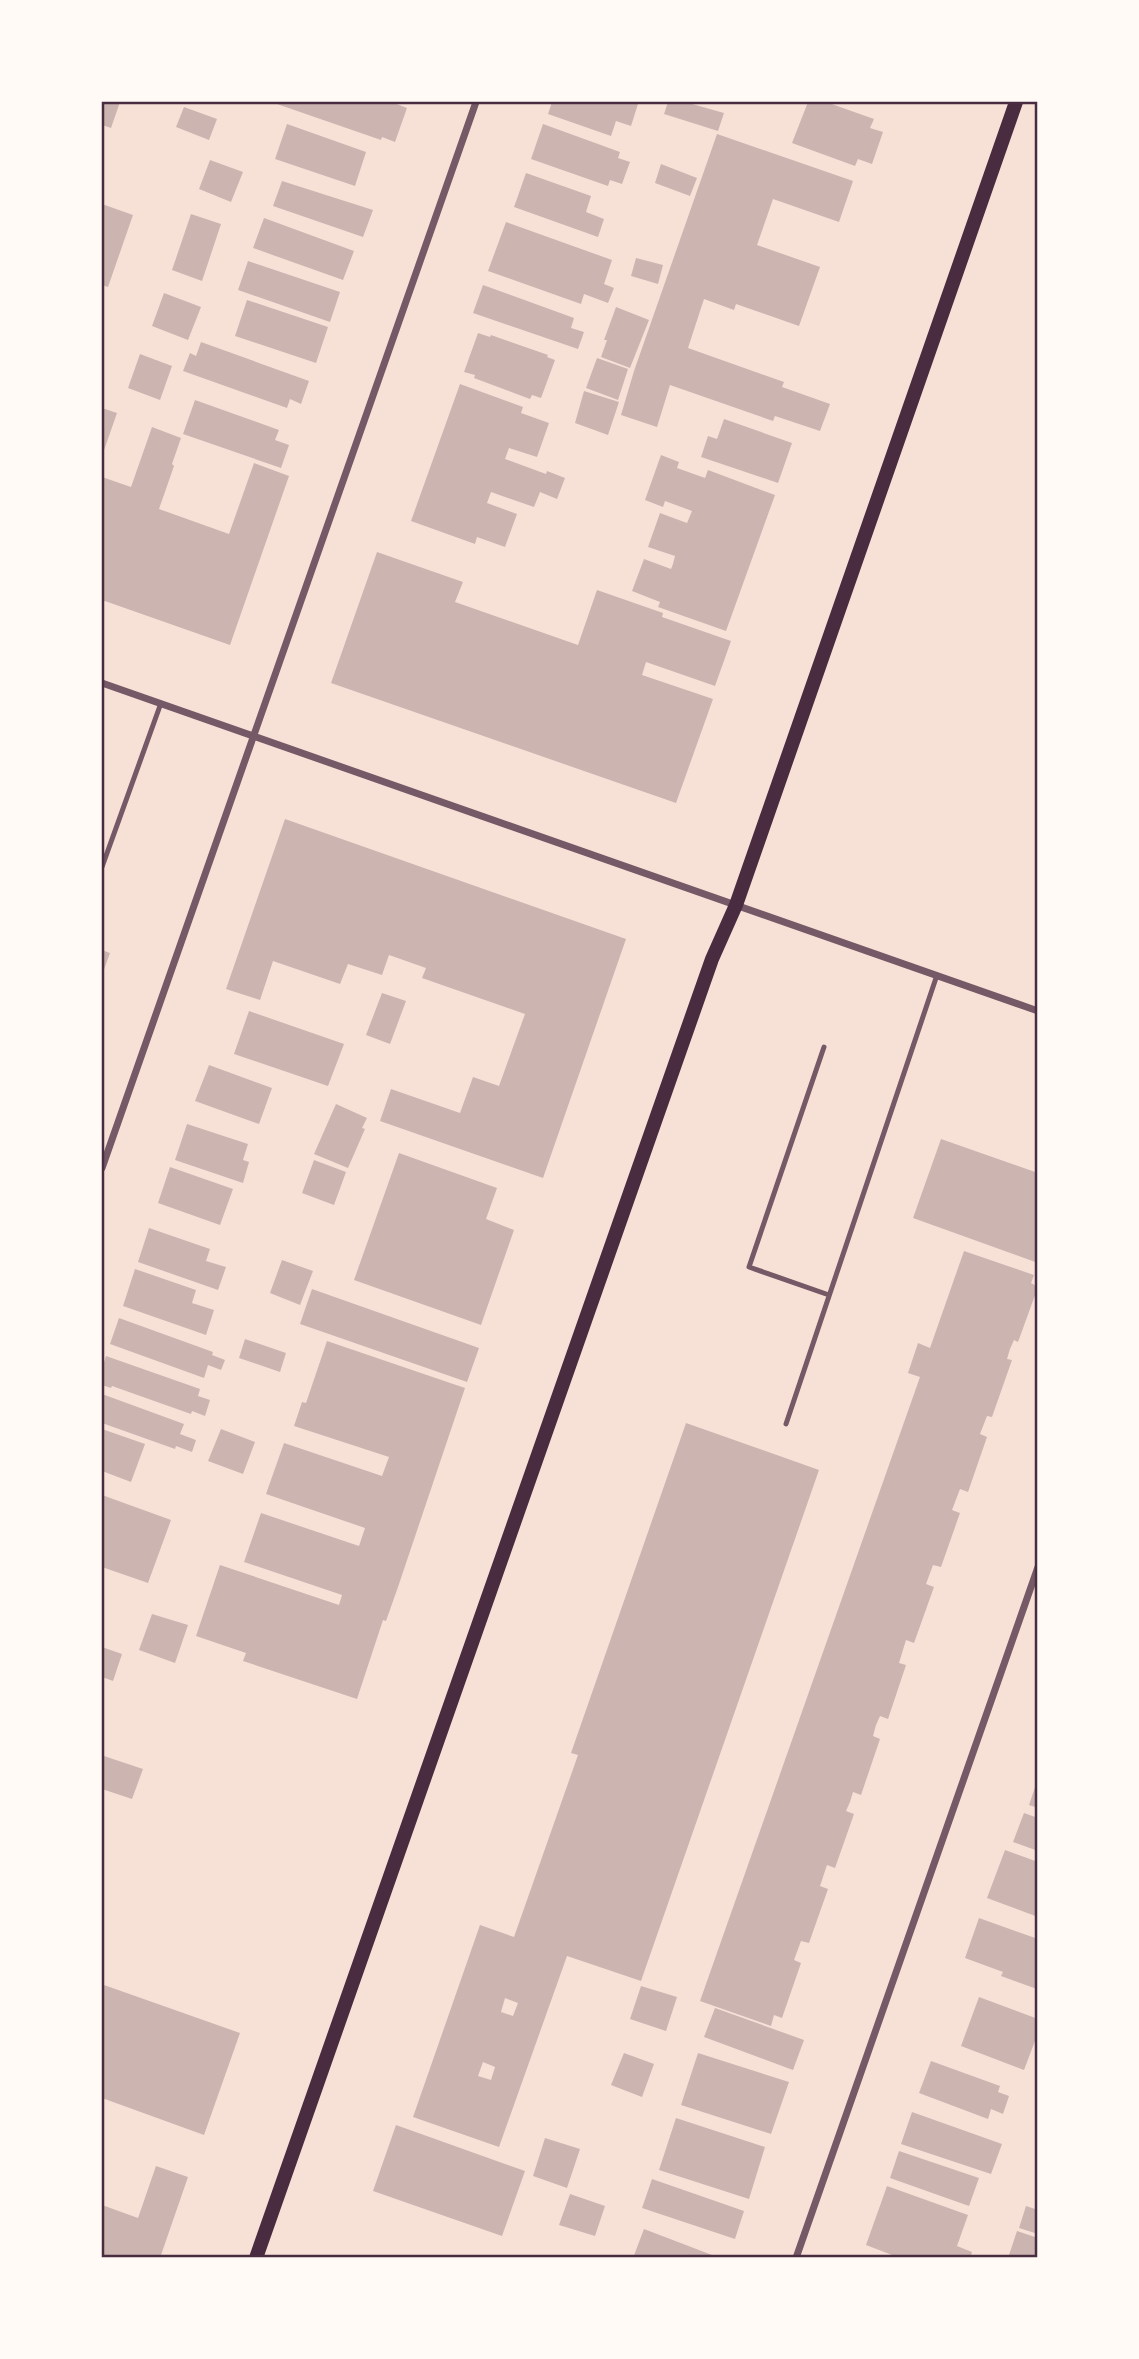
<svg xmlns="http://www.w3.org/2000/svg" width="1139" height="2359" viewBox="0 0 1139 2359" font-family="'Exo 2',sans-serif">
<rect width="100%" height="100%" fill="#f7e1d7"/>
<path fill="#ccb4b1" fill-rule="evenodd" d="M102 102H120L111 128 102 125Z
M278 102H395L394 103 407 108 395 142 382 137 381 140 277 104Z
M552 102H630L638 104 631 126 616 121 611 136 548 114Z
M668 102H685L724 113 718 131 664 114Z
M808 102H826L874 119 870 128 883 132 872 164 858 159 855 166 792 143Z
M184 107 217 119 209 140 176 127Z
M287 124 366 152 355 186 275 159Z
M543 124 620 152 618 158 630 162 622 184 610 180 608 186 531 159Z
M717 134 853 181 839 222 773 199 757 245 820 267 799 326 736 304 734 310 704 299 688 348 784 382 782 387 830 404 820 431 775 416 773 421 670 385 657 427 621 415 634 371Z
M210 160 243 172 231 202 199 189Z
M661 164 697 178 690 196 655 183Z
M526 173 591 196 586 212 604 219 598 237 514 207Z
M282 181 373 210 363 237 273 206Z
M102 204 133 215 108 287 102 285Z
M191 214 221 224 202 281 172 270Z
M264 218 354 251 343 280 253 248Z
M506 222 612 260 604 284 614 288 608 303 584 294 581 304 488 271Z
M636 258 663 265 658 284 631 276Z
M248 261 340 292 330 322 238 290Z
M483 285 574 318 571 328 584 332 578 349 473 313Z
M164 293 201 307 188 340 152 326Z
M247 300 328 327 316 363 235 336Z
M616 307 649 320 630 368 601 357 607 340H604Z
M478 333 490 337 491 335 548 355 547 357 555 360 541 398 532 395 530 399 474 378 475 375 464 372Z
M201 342 309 381 301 404 290 399 287 408 183 371 190 353 196 356Z
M140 354 172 366 160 400 128 388Z
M597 358 628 369 618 400 586 388Z
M460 384 523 407 521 413 549 423 537 457 509 448 505 459 546 474 547 471 565 478 557 499 540 492 534 507 491 492 487 503 517 514 505 547 477 537 475 544 411 521Z
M584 391 619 402 608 435 575 423Z
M195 400 279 430 275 440 289 445 281 468 183 434Z
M102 408 117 413 102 456Z
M724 419 792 443 778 483 701 457 708 436 717 439Z
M152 427 181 438 172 464 174 466 159 509 229 534 254 463 289 476 230 645 102 600V477L131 487Z
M661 455 679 462 677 468 705 478 708 470 775 495 726 631 658 607 660 602 632 591 644 559 671 569 673 564 675 556 648 547 660 513 687 523 692 511 665 501 663 507 645 500Z
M377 552 463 582 455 602 578 645 597 590 663 613 662 617 731 641 715 686 646 662 642 675 713 699 676 803 331 683Z
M285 819 626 939 543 1178 380 1121 391 1089 460 1113 473 1077 499 1086 525 1014 422 978 426 968 389 955 382 975 348 964 340 984 273 961 260 1000 226 989Z
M102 950 110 953 102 975Z
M382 993 406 1001 390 1044 366 1035Z
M249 1011 344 1044 328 1086 234 1054Z
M209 1065 272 1088 259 1124 195 1101Z
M336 1104 367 1118 362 1128 365 1129 348 1168 314 1154Z
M187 1124 248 1144 243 1160 249 1162 243 1183 175 1160Z
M941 1139 1038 1173V1263L913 1218Z
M399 1153 497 1188 486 1219 514 1230 481 1325 354 1280Z
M314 1160 346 1172 334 1205 302 1193Z
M170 1167 233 1189 220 1225 158 1203Z
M149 1228 210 1249 206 1261 226 1267 218 1290 138 1262Z
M964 1251 1034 1275 1031 1283 1038 1287 1018 1342 1014 1340 1010 1349 1007 1359 1012 1360 992 1417 987 1416 980 1434 987 1437 968 1492 960 1489 952 1510 960 1513 941 1567 933 1565 926 1584 934 1587 914 1643 906 1640 899 1663 906 1665 888 1719 880 1716 876 1725 873 1736 880 1739 861 1795 853 1792 850 1802 846 1811 854 1814 835 1868 827 1865 820 1886 828 1889 809 1943 801 1941 794 1960 801 1963 782 2018 774 2015 771 2026 700 2001 920 1377 908 1373 918 1343 930 1348Z
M282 1260 313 1271 300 1305 270 1293Z
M135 1269 196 1290 192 1303 214 1310 206 1335 123 1306Z
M312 1289 479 1348 467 1382 300 1324Z
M119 1318 213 1352 212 1355 225 1360 221 1370 208 1365 204 1378 110 1344Z
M245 1339 286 1353 280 1372 239 1358Z
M327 1341 465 1388 398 1587 386 1621 383 1620 357 1699 243 1661 246 1653 196 1636 220 1565 339 1605 342 1595 244 1562 261 1513 359 1546 365 1528 266 1494 284 1443 382 1476 389 1457 294 1426 302 1402 306 1403Z
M106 1356 200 1389 198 1396 210 1400 205 1416 192 1411 191 1414 112 1386 111 1388 102 1385V1369Z
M102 1394 184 1424 180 1434 196 1440 192 1452 176 1446 175 1449 102 1423Z
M686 1423 819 1470 641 1981 567 1956 499 2147 413 2117 480 1925 514 1937 578 1755 571 1753ZM505 1998 518 2003 513 2016 501 2012ZM483 2062 495 2067 491 2080 478 2076Z
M102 1429 145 1444 131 1482 102 1471Z
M221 1429 255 1442 243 1474 208 1461Z
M102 1495 171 1520 148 1583 102 1567Z
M152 1614 188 1625 175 1663 139 1650Z
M102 1647 122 1654 113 1681 102 1677Z
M104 1756 143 1769 132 1799 102 1789V1762Z
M1037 1781H1038V1808L1029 1805Z
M1024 1813 1038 1818V1851L1013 1842Z
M1005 1850 1038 1862V1917L987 1898Z
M979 1918 1038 1939 1037 1989 1001 1976 1003 1972 965 1958Z
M104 1985 240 2033 204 2135 102 2098V1991Z
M641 1986 677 1997 666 2031 630 2019Z
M979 1997 1038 2019V2033L1024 2070 961 2046Z
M715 2008 804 2040 793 2070 704 2037Z
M624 2053 654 2064 642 2097 611 2085Z
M698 2053 789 2082 771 2134 681 2105Z
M931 2061 1000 2086 998 2092 1009 2096 1003 2114 991 2109 988 2119 919 2093Z
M912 2112 1002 2144 991 2174 901 2144Z
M676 2118 765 2147 749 2199 659 2170Z
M396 2125 525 2171 502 2236 373 2191Z
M545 2138 580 2149 567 2188 533 2176Z
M899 2151 979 2178 969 2206 890 2178Z
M156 2166 188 2177 160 2258H102V2205L138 2218Z
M652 2179 744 2211 735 2239 642 2208Z
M887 2186 968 2215 957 2246 972 2252 970 2258H900L866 2245Z
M570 2194 605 2206 595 2236 559 2225Z
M1026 2206 1038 2210V2234L1019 2228Z
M644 2229 712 2255 711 2258H633Z
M1017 2231 1038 2238V2258H1018L1009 2255Z"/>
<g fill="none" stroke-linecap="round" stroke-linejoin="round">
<path stroke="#755966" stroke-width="5" d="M102 867 161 703
M824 1047 749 1267 829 1295
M786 1424 937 975"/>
<path stroke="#755966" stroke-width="7" d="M102 683 1038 1011
M102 1168 476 102
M796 2258 1038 1567"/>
<path stroke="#4a2c40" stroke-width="14" d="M256 2258 712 959 736 905 1016 102"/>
</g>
<rect width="1139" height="2359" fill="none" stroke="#fffaf5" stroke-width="206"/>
<rect x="103" y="103" width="933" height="2153" fill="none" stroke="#4a2c40" stroke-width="2.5"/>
</svg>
